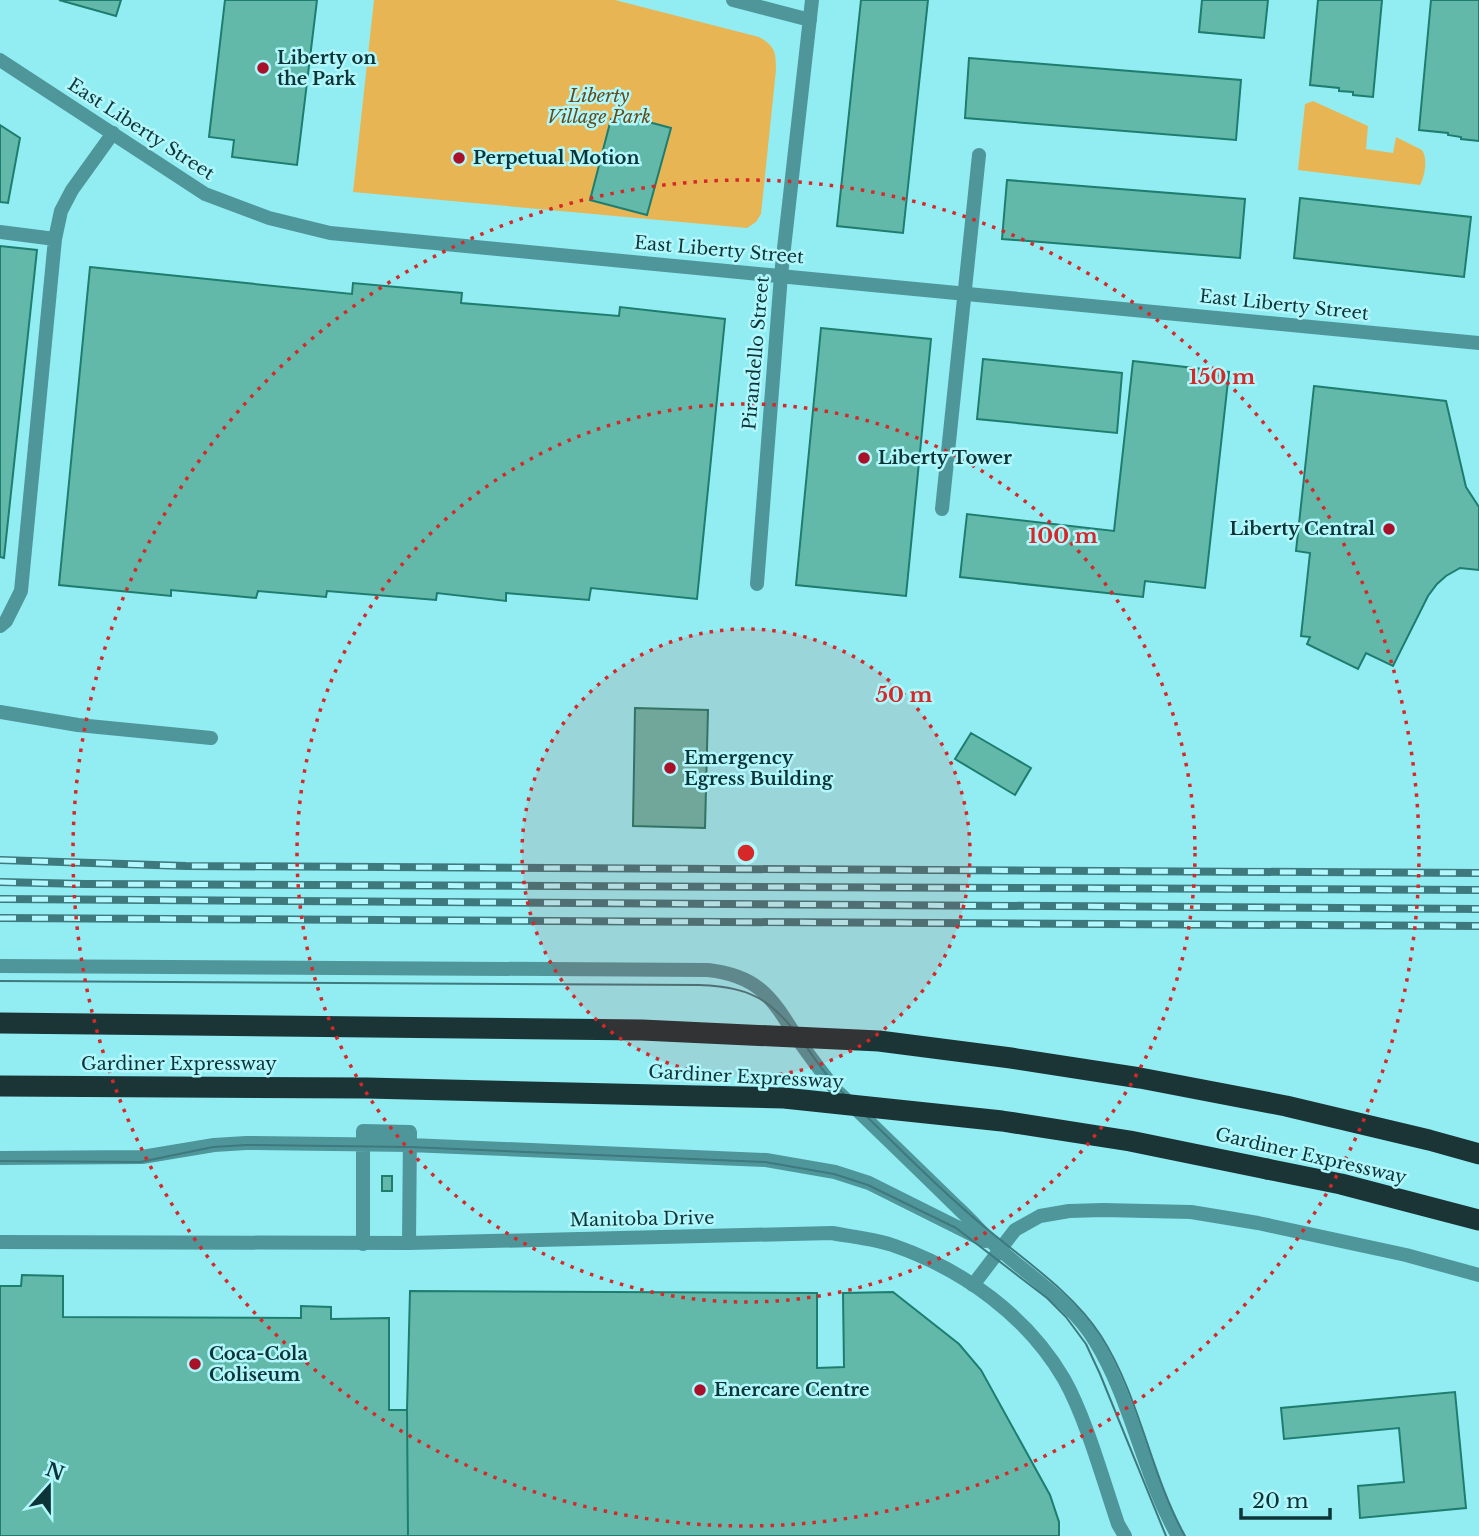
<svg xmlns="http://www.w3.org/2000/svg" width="1479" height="1536" viewBox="0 0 1479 1536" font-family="'Libre Baskerville',serif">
<rect width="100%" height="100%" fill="#92edf3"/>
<path fill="#e8b555" d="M374 0H615L759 37C775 46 776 52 776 70L761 214 756 222 747 228 353 192Z
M1313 101 1368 126 1366 149 1393 153 1396 137 1422 150C1428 158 1425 176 1420 185L1298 170 1305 104Z"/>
<path fill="#62b9aa" stroke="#1e7d6f" stroke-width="2" d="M59 0H121L116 16Z
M225 0H317L297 165 232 157 234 140 209 137Z
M861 0H928L903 233 837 226Z
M1202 0H1268L1264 38 1199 32Z
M1318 0H1382L1373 97 1353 95V92L1339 91V88L1310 85Z
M1431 0H1479V141L1461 139V137L1448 135V133L1419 130Z
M969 58 1241 80 1236 140 965 118Z
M619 114 671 128 647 215 590 200 611 119 617 121Z
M0 125 20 138 8 203 0 202Z
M1007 180 1245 199 1240 258 1002 239Z
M1300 198 1471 217 1464 277 1294 258Z
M0 246 37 250 4 558 0 557Z
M90 267 352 294 353 283 462 293 461 303 619 316 620 307 725 319 697 599 591 588 589 600 506 593V601L437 593 436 600 327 591 326 597 258 591 256 598 171 590V596L59 585Z
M821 328 931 339 906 596 796 585Z
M983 359 1122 373 1117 433 977 419Z
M1133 361 1229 372 1205 588 1145 581 1143 597 960 577 967 514 1114 531Z
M1314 386 1446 401 1466 487 1479 507V570L1460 568 1446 576 1437 584 1428 596 1393 666 1366 653 1358 669 1307 644 1310 637 1301 636 1310 553 1296 551Z
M635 708 708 710 705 828 633 826Z
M971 733 1031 768 1015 795 955 759Z
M382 1176H392V1191H382Z
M22 1275 63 1276V1317L301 1318V1306L331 1307V1319L389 1318V1410H407L410 1291 817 1293V1368L844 1367 843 1293 893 1292 959 1344 981 1370 1050 1495 1059 1522V1536H0V1286H21Z
M22 1275 63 1276V1317L301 1318V1306L331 1307V1319L389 1318V1410H407L408 1536H0V1286H21Z
M1455 1392 1466 1508 1360 1518 1358 1486 1404 1482 1399 1428 1284 1439 1281 1408Z"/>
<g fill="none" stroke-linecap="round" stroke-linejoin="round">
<path stroke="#4f969b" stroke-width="14" d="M0 232 55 239
M942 509 979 155
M0 626 6 621 21 591 55 239 61 211 72 190 113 133
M0 712 78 725 211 738
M0 966 708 970C761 976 773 1000 799 1041 811 1058 823 1074 836 1090 877 1129 917 1168 958 1208 972 1221 985 1236 999 1249 1032 1278 1072 1303 1095 1341 1132 1401 1143 1475 1178 1536
M0 1158 142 1157 214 1145 246 1143 410 1145 766 1160 835 1172 869 1183 985 1241
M363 1244V1131L410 1132 409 1243
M973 1285 1015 1230 1040 1216 1069 1211 1103 1210 1191 1212 1258 1223 1406 1255 1479 1275"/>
<path stroke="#4f969b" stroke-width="14" d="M733 0 810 20
M757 584 781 275 812 0"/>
<path stroke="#4f969b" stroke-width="14" d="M0 60 205 194 269 218 330 233 1479 343
M0 1242 409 1243 832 1233C853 1237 876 1239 895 1246 964 1270 1027 1316 1064 1379 1086 1418 1103 1480 1118 1524L1125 1536"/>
<path stroke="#1b3537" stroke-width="21" d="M1267 1169 1341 1184 1479 1220"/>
<path stroke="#3e797e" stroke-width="2" d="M0 981 699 985C723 986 749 989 769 1005 799 1028 814 1064 840 1090 884 1133 927 1178 974 1218 1015 1254 1072 1290 1101 1336 1140 1397 1150 1473 1185 1536
M0 1161 140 1162 213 1147 246 1145 410 1147 765 1162 834 1174 868 1185 956 1228 1047 1298 1066 1317 1086 1344 1100 1374 1166 1536"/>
<g stroke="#3e797e" stroke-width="8">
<path id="rail" d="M0 860 186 866 1479 873
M0 882 85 884 1479 890
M0 899 1479 909
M0 918 1479 926"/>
</g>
<use href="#rail" stroke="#b1f7fc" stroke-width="5" stroke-dasharray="16" stroke-linecap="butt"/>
<path stroke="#1b3537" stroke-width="21" d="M0 1023 642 1030 879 1041 1011 1058 1140 1078 1286 1106 1429 1140 1479 1154
M0 1086 367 1088 784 1098 1002 1121 1130 1141 1267 1169"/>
</g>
<circle cx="746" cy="853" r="224" fill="#d62828" fill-opacity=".12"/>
<g fill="none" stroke="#d62828" stroke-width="3.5" stroke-dasharray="3.5 7">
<circle cx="746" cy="853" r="224"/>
<circle cx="746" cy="853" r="449"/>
<circle cx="746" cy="853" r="673"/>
</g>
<g fill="#a9112a" stroke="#b1f7fc" stroke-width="2.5">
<circle cx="263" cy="68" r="7"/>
<circle cx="459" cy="158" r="7"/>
<circle cx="864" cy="458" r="7"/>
<circle cx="1389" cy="529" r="7"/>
<circle cx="670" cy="768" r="7"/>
<circle cx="195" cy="1364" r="7"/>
<circle cx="700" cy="1390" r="7"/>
</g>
<g text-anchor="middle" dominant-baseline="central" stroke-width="5" stroke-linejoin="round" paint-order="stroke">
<g font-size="18" font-weight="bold" fill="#0d3538" stroke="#b1f7fc" text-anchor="start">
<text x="277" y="58">Liberty on<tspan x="277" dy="21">the Park</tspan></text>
<text x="473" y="158">Perpetual Motion</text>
<text x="878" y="458">Liberty Tower</text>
<text x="1375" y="529" text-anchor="end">Liberty Central</text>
<text x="684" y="758">Emergency<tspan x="684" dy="21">Egress Building</tspan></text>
<text x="209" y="1354">Coca-Cola<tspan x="209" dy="21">Coliseum</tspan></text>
<text x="714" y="1390">Enercare Centre</text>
</g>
<g font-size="18" font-style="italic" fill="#644a16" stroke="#b1f7fc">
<text x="599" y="96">Liberty<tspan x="599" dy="21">Village Park</tspan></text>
</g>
<g font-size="18" fill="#0d3538" stroke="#b1f7fc">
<text transform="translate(141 129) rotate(33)">East Liberty Street</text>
<text transform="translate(719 250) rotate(5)">East Liberty Street</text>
<text transform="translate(1284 305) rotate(6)">East Liberty Street</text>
<text transform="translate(756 353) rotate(-85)">Pirandello Street</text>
<text x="179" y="1064">Gardiner Expressway</text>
<text transform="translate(746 1077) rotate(3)">Gardiner Expressway</text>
<text transform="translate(1311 1156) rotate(13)">Gardiner Expressway</text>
<text transform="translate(642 1219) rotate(-1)">Manitoba Drive</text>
</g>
</g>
<circle cx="746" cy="853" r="10" fill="#d62828" stroke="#b1f7fc" stroke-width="3.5"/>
<g font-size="21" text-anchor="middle" font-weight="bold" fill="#d62828" stroke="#b1f7fc" stroke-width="5" stroke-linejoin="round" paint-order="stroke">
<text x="1222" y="384">150 m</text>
<text x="1063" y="543">100 m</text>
<text x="904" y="702">50 m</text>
</g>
<g transform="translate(49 1487) rotate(21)" stroke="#b1f7fc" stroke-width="5" paint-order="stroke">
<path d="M0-5L12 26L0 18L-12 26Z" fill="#0d3538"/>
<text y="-10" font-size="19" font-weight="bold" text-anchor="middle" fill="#0d3538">N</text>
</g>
<path d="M1241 1508v10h89v-10" fill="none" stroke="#0d3538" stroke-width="3.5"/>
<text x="1252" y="1508" font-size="21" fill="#0d3538" stroke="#b1f7fc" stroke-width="5" paint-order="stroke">20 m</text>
</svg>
